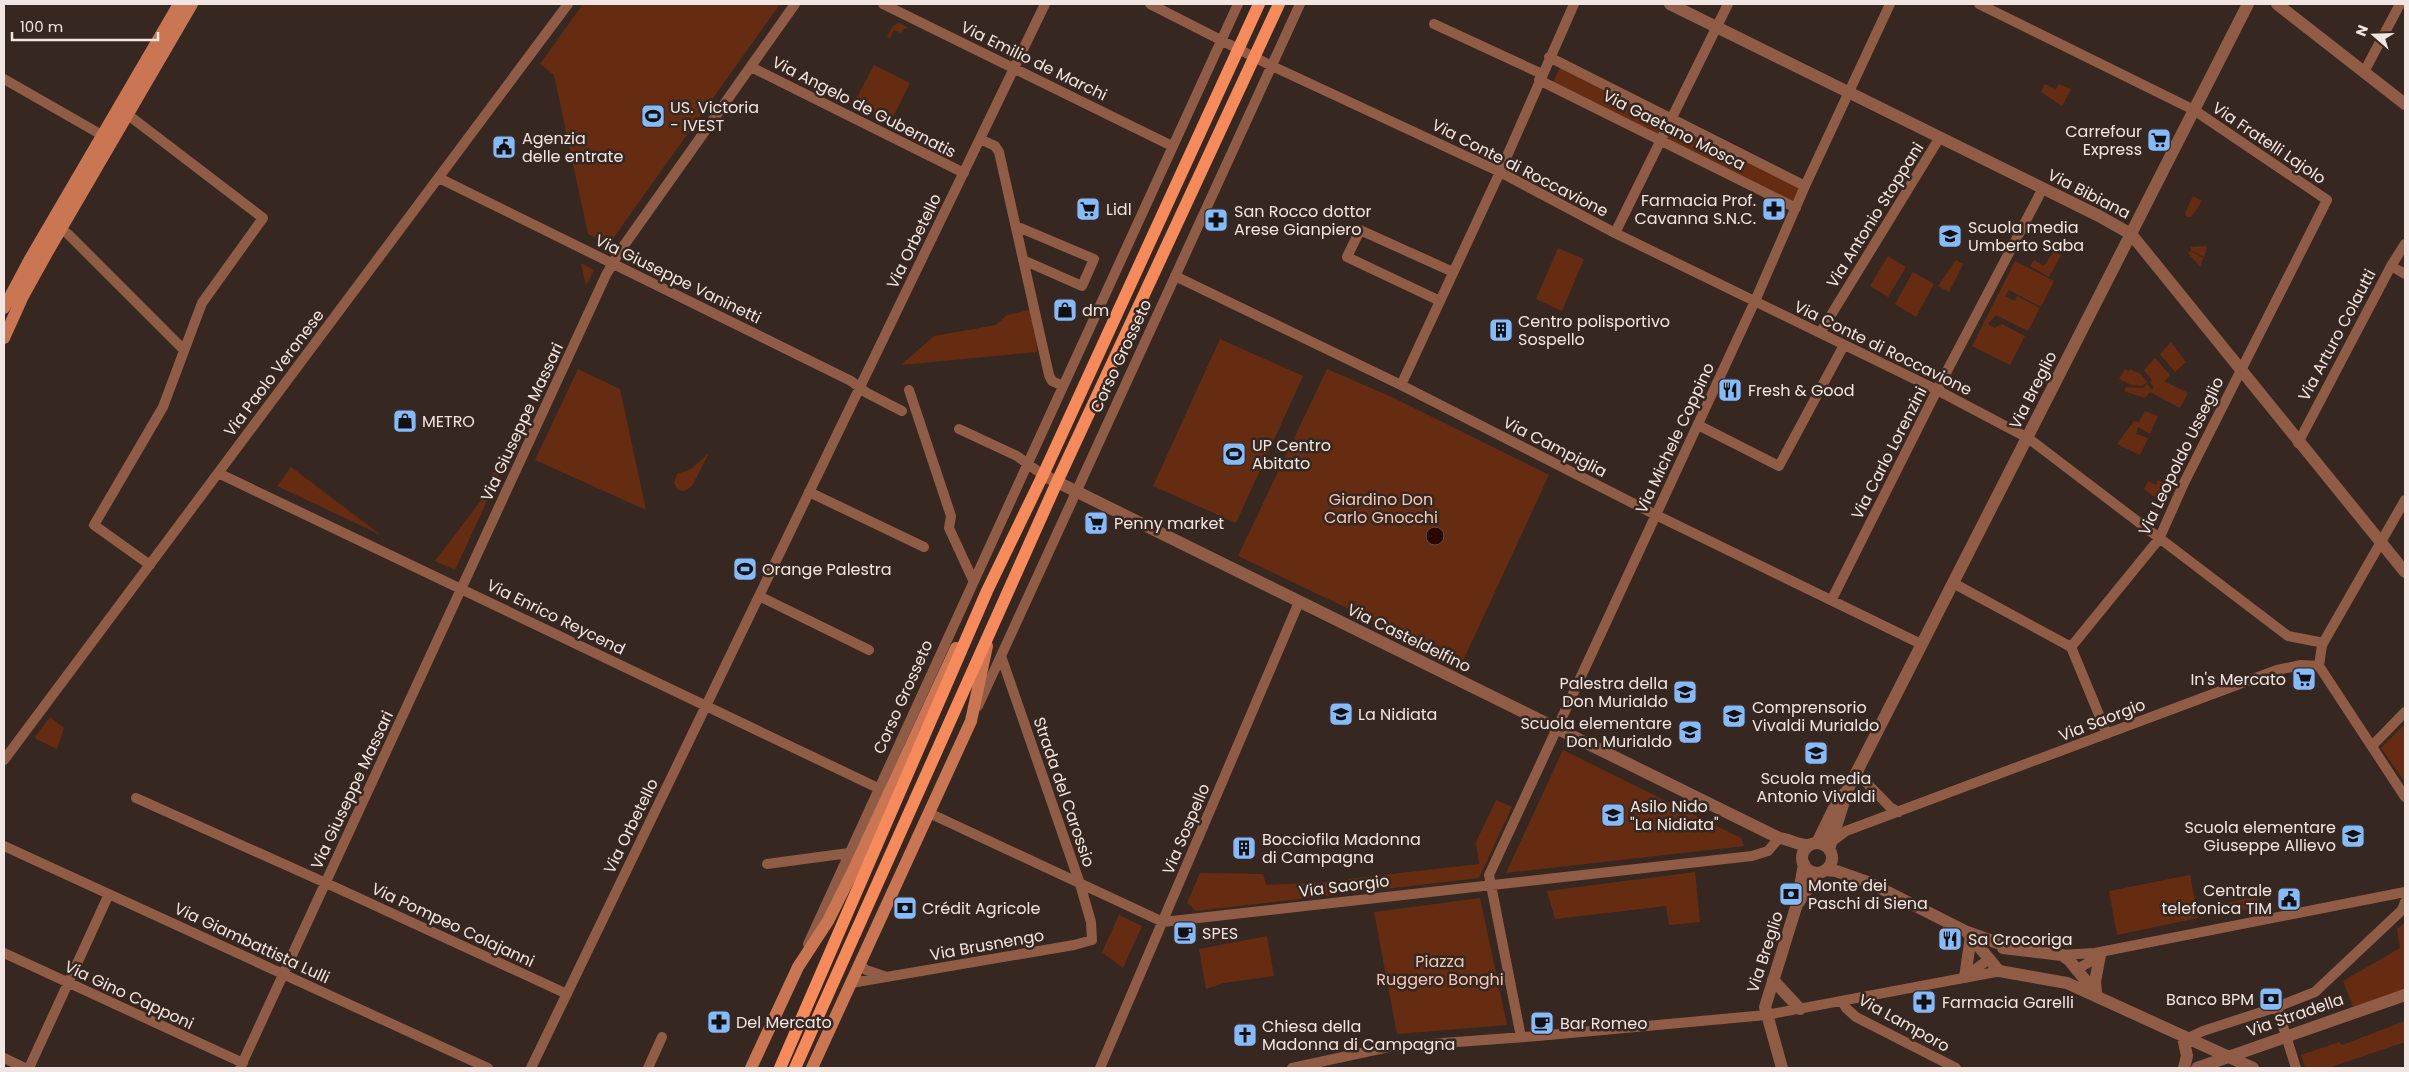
<svg xmlns="http://www.w3.org/2000/svg" width="2409" height="1072" viewBox="0 0 2409 1072" font-family="Poppins,sans-serif">
<rect width="100%" height="100%" fill="#372721"/>
<path fill="#662c11" d="M583 4H780L609 244 588 234 554 75 540 64Z
M899 23 909 28 904 29 901 33 894 30 890 38 887 37 893 26Z
M1562 64 1805 186 1796 208 1551 86Z
M874 65 910 83 891 121 854 103Z
M2045 84 2056 89 2059 84 2071 89 2062 106 2041 92Z
M2193 196 2202 201 2191 217H2187L2185 213Z
M2205 246 2207 247 2204 257 2191 250V247Z
M1558 248 1584 259 1562 311 1536 299Z
M2054 251 2061 255 2049 277 2030 266 2034 260 2044 266Z
M2191 251 2203 258 2200 267 2188 253Z
M1888 256 1906 267 1888 297 1870 286Z
M1956 260 1963 264 1949 292 1938 286Z
M2015 261 2054 281 2041 307 2009 290 2005 296 2015 301 2017 296 2040 308 2028 331 1996 315 1988 324 1994 328 2002 324 2025 336 2010 365 1972 346Z
M581 263 594 270 586 286Z
M1913 272 1934 284 1916 317 1895 304Z
M1034 309 1037 352 901 365 934 336 996 325 1007 315Z
M1220 339 1303 376 1236 523 1153 486Z
M2171 342 2186 362 2175 372 2160 354Z
M2155 358 2170 375 2164 381 2188 393 2180 408 2150 392 2145 398 2124 391 2126 387 2143 388 2147 384 2152 390 2154 388 2150 382 2152 380 2144 370Z
M578 369 620 389 646 510 535 460Z
M1327 369 1394 398 1549 475 1462 663 1238 556Z
M2125 369 2129 371 2130 369 2141 374 2147 382 2142 386 2132 385 2119 379Z
M2145 411 2158 416 2150 434 2138 427 2136 434 2148 438 2140 455 2117 444 2134 421 2139 422Z
M511 449 455 570 435 561 496 481 490 477Z
M709 453 692 486 684 491 678 490 674 483 677 474 691 469Z
M291 467 381 535 277 486Z
M2158 480 2170 487 2153 520 2150 517 2161 502 2144 489 2148 481 2156 485Z
M50 717 64 728 57 749 36 739 35 737Z
M2405 724V782L2381 748Z
M1563 750 1741 838 1744 846 1506 873Z
M1496 800 1512 807 1479 878 1351 893 1348 879 1479 864 1476 842Z
M1695 872 1700 922 1669 925 1666 906 1555 919 1547 891Z
M1200 873 1263 874 1266 885 1334 882V895L1196 911 1187 903Z
M2190 875 2198 918 2117 935 2109 891Z
M2257 897 2258 907 2212 916 2210 906Z
M1480 898 1507 1025 1397 1034 1374 912Z
M1119 915 1142 926 1123 968 1102 952Z
M2405 923V989L2353 1007 2343 981 2400 948 2397 929Z
M1267 936 1274 976 1224 983 1206 989 1199 949Z
M2405 1021V1042L2328 1068H2305L2301 1055 2339 1042 2342 1045Z"/>
<path fill="#2b0600" stroke="#664944" d="M1426 536a9 9 0 1 1 18 0a9 9 0 1 1-18 0Z"/>
<g fill="none" stroke-linecap="round" stroke-linejoin="round">
<path stroke="#915c46" stroke-width="10" d="M883 4 1172 146
M1150 4 1272 66 1500 172 1615 233 1937 390 2028 438 2288 636 2319 642 2322 645 2319 666 2405 797
M1979 4 2194 110 2327 200 2184 483 2159 539 2071 647
M1434 24 1542 74
M1549 57 1805 186
M751 67 964 173
M2364 72 2400 4
M4 79 107 138
M1539 80 1796 208
M123 111 263 218 202 303 163 407 94 525 150 565
M980 139 995 146 999 152 1049 375 1052 381 1063 386
M439 178 851 381 867 393 902 411
M55 225 68 234 183 349
M1016 226 1094 259 1082 286 1023 260
M1615 233 1728 4
M2391 266 2405 274
M1175 276 1401 385 1656 515 1921 644
M1440 301 1347 257 1360 230 1453 272
M1820 333 1940 137
M1401 385 1500 172 1574 4
M909 390 951 516 949 528 973 580
M1698 425 1779 466 1844 345
M959 429 1017 456 1043 475
M2298 443 2391 266 2405 244
M218 473 880 789
M809 492 924 547
M1953 583 2071 647 2107 734
M759 596 869 650
M1832 599 1937 390 2043 188
M2322 645 2405 500
M978 706 1300 4
M2373 745 2405 712
M4 760 568 4
M1856 772 1890 807 1899 812
M136 798 337 888 567 994
M929 813 1163 922 1752 856 1768 851 1779 838
M1830 843 1846 831 2277 670 2301 665 2319 666
M4 846 488 1068
M767 864 849 853
M808 944 1238 4
M4 953 243 1063
M2060 955 2095 953 2405 892
M859 964 866 970 884 976
M2076 970 2101 955
M1966 976 1989 959
M851 983 1074 945 1092 940 1091 922 1080 884 1001 656
M1842 1001 1846 1008 1856 1017 1956 1068
M2277 1007 2296 1068
M1521 1037 1489 875 1755 301 1805 186 1890 4
M2186 1039 2203 1031 2277 1007 2315 992 2402 910 2405 902
M4 1058 25 1068
M29 1068 109 894
M240 1068 606 275 620 251 795 4
M531 1068 1045 4
M648 1068 662 1037
M1100 1068 1299 602
M1292 1068 1389 1047 1538 1036 1766 1015 2001 971"/>
<path stroke="#915c46" stroke-width="12" d="M1670 4 2099 216 2131 234 2405 572
M2277 4 2405 104
M1043 475 1779 838C1790 839 1799 846 1810 845
M1817 843 1838 800 1847 791 2248 4
M1802 858a15 15 0 1 1 30 0a15 15 0 1 1-30 0Z
M1829 849 1846 795
M1825 870 1836 871 1870 883 1967 932 2009 947
M1799 902 1818 873
M1967 932 1999 971 2067 983 2253 1068
M2003 948 2062 955 2069 960 2095 992
M1965 977 1971 936
M1773 980 1800 1009
M2096 992 2095 982 2100 955
M2183 1037 2187 1056 2184 1068
M1782 1068 1765 1007 1797 904 1804 864
M2197 1068 2405 995"/>
<path stroke="#ca7653" stroke-width="12" d="M4 308 30 259 179 4
M4 338 23 296 48 251 192 4
M751 1068 798 967 828 921 852 873 956 648
M812 1068 971 721 987 646"/>
<path stroke="#f78a5b" stroke-width="12" d="M780 1068 987 591 1043 475 1259 4
M795 1068 1057 482 1279 4"/>
</g>
<defs>
<g id="stadium-square" transform="scale(1.25)"><rect x="-9" y="-9" width="18" height="18" rx="4" fill="#85bbfb" stroke="#372721"/><path d="M0-5a6.5 5 0 1 0 0 10a6.5 5 0 1 0 0-10ZM-3.5-1.8h7v3.6h-7Z" fill="#111"/></g>
<g id="supermarket-square" transform="scale(1.25)"><rect x="-9" y="-9" width="18" height="18" rx="4" fill="#85bbfb" stroke="#372721"/><path d="M-6-5.5h2.5l.6 2H6L4.5 2H-2.5L-4.4-4H-6ZM-1.5 3.2a1.3 1.3 0 1 0 .1 0ZM3 3.2a1.3 1.3 0 1 0 .1 0Z" fill="#111"/></g>
<g id="civic-square" transform="scale(1.25)"><rect x="-9" y="-9" width="18" height="18" rx="4" fill="#85bbfb" stroke="#372721"/><path d="M-.6-6.5H3V-4.5H.6V-3L4-1V1h2V6H-6V1h2V-1L-.6-3ZM-1.2 2.5V6h2.4V2.5Z" fill="#111"/></g>
<g id="pharmacy-square" transform="scale(1.25)"><rect x="-9" y="-9" width="18" height="18" rx="4" fill="#85bbfb" stroke="#372721"/><path d="M-2-6h4v4h4v4h-4v4h-4v-4h-4v-4h4Z" fill="#111"/></g>
<g id="school-square" transform="scale(1.25)"><rect x="-9" y="-9" width="18" height="18" rx="4" fill="#85bbfb" stroke="#372721"/><path d="M0-5L7-2L0 1L-7-2ZM-4 1L0 2.5L4 1V4Q0 6-4 4Z" fill="#111"/></g>
<g id="shop-square" transform="scale(1.25)"><rect x="-9" y="-9" width="18" height="18" rx="4" fill="#85bbfb" stroke="#372721"/><path d="M-5-2.5h2.3a2.7 3.5 0 0 1 5.4 0H5L5.5 6h-11ZM-1.5-2.5h3a1.5 2.3 0 0 0-3 0Z" fill="#111"/></g>
<g id="building-square" transform="scale(1.25)"><rect x="-9" y="-9" width="18" height="18" rx="4" fill="#85bbfb" stroke="#372721"/><path d="M-4-6H4V6H1V3H-1V6H-4ZM-2.5-4.3h1.7v1.8h-1.7ZM.8-4.3h1.7v1.8H.8ZM-2.5-1h1.7V.8h-1.7ZM.8-1h1.7V.8H.8Z" fill="#111"/></g>
<g id="restaurant-square" transform="scale(1.25)"><rect x="-9" y="-9" width="18" height="18" rx="4" fill="#85bbfb" stroke="#372721"/><path d="M-5-6h1v4h1v-4h1v4h1v-4h1v5L-1.5 .5V6h-2V.5L-5-1ZM5-6V6H3V1.5H1.5Q1.5-4 5-6Z" fill="#111"/></g>
<g id="bank-square" transform="scale(1.25)"><rect x="-9" y="-9" width="18" height="18" rx="4" fill="#85bbfb" stroke="#372721"/><path d="M-6-4H6V4H-6ZM0-2.3a2.3 2.3 0 1 0 0 4.6a2.3 2.3 0 1 0 0-4.6Z" fill="#111"/></g>
<g id="cafe-square" transform="scale(1.25)"><rect x="-9" y="-9" width="18" height="18" rx="4" fill="#85bbfb" stroke="#372721"/><path d="M-5.5-4.5H6V0H3Q3 3.5 0 3.5H-2.5Q-5.5 3.5-5.5 0ZM3-3.2v2h1.7v-2ZM-6 4.5H4V6H-6Z" fill="#111"/></g>
<g id="church-square" transform="scale(1.25)"><rect x="-9" y="-9" width="18" height="18" rx="4" fill="#85bbfb" stroke="#372721"/><path d="M-1.2-6h2.4v3.5h3.3v2.4h-3.3V6h-2.4V-.1h-3.3v-2.4h3.3Z" fill="#111"/></g>
</defs>
<g fill-rule="evenodd">
<use href="#stadium-square" x="653" y="116"/>
<use href="#supermarket-square" x="2159" y="140"/>
<use href="#civic-square" x="504" y="147"/>
<use href="#supermarket-square" x="1088" y="209"/>
<use href="#pharmacy-square" x="1774" y="209"/>
<use href="#pharmacy-square" x="1216" y="220"/>
<use href="#school-square" x="1950" y="236"/>
<use href="#shop-square" x="1065" y="310"/>
<use href="#building-square" x="1501" y="330"/>
<use href="#restaurant-square" x="1730" y="390"/>
<use href="#shop-square" x="405" y="421"/>
<use href="#stadium-square" x="1234" y="454"/>
<use href="#supermarket-square" x="1096" y="523"/>
<use href="#stadium-square" x="745" y="569"/>
<use href="#supermarket-square" x="2304" y="679"/>
<use href="#school-square" x="1685" y="692"/>
<use href="#school-square" x="1341" y="714"/>
<use href="#school-square" x="1734" y="716"/>
<use href="#school-square" x="1690" y="732"/>
<use href="#school-square" x="1816" y="753"/>
<use href="#school-square" x="1613" y="815"/>
<use href="#school-square" x="2353" y="836"/>
<use href="#building-square" x="1244" y="848"/>
<use href="#bank-square" x="1791" y="894"/>
<use href="#civic-square" x="2289" y="899"/>
<use href="#bank-square" x="905" y="908"/>
<use href="#cafe-square" x="1185" y="933"/>
<use href="#restaurant-square" x="1950" y="939"/>
<use href="#bank-square" x="2271" y="999"/>
<use href="#pharmacy-square" x="1924" y="1002"/>
<use href="#pharmacy-square" x="719" y="1022"/>
<use href="#cafe-square" x="1542" y="1023"/>
<use href="#church-square" x="1245" y="1035"/>
</g>
<g text-anchor="middle" dominant-baseline="central" stroke-width="5" stroke-linejoin="round" paint-order="stroke">
<g font-size="16" fill="#f1e6e1" stroke="#372721">
<text transform="translate(1034 61) rotate(26)">Via Emilio de Marchi</text>
<text transform="translate(864 107) rotate(27)">Via Angelo de Gubernatis</text>
<text transform="translate(1674 130) rotate(27)">Via Gaetano Mosca</text>
<text transform="translate(2269 143) rotate(34)">Via Fratelli Lajolo</text>
<text transform="translate(1520 168) rotate(27)">Via Conte di Roccavione</text>
<text transform="translate(2089 194) rotate(27)">Via Bibiana</text>
<text transform="translate(1875 215) rotate(-58)">Via Antonio Stoppani</text>
<text transform="translate(914 241) rotate(-64)">Via Orbetello</text>
<text transform="translate(678 279) rotate(26)">Via Giuseppe Vaninetti</text>
<text transform="translate(2337 335) rotate(-62)">Via Arturo Colautti</text>
<text transform="translate(1883 348) rotate(26)">Via Conte di Roccavione</text>
<text transform="translate(1121 356) rotate(-65)">Corso Grosseto</text>
<text transform="translate(274 373) rotate(-53)">Via Paolo Veronese</text>
<text transform="translate(2033 390) rotate(-63)">Via Breglio</text>
<text transform="translate(522 422) rotate(-65)">Via Giuseppe Massari</text>
<text transform="translate(1675 438) rotate(-65)">Via Michele Coppino</text>
<text transform="translate(1555 447) rotate(27)">Via Campiglia</text>
<text transform="translate(1889 453) rotate(-63)">Via Carlo Lorenzini</text>
<text transform="translate(2181 456) rotate(-64)">Via Leopoldo Usseglio</text>
<text transform="translate(556 617) rotate(26)">Via Enrico Reycend</text>
<text transform="translate(1409 638) rotate(26)">Via Casteldelfino</text>
<text transform="translate(903 697) rotate(-66)">Corso Grosseto</text>
<text transform="translate(2102 720) rotate(-21)">Via Saorgio</text>
<text transform="translate(352 790) rotate(-65)">Via Giuseppe Massari</text>
<text transform="translate(1064 792) rotate(71)">Strada del Carossio</text>
<text transform="translate(631 826) rotate(-64)">Via Orbetello</text>
<text transform="translate(1186 829) rotate(-67)">Via Sospello</text>
<text transform="translate(1344 886) rotate(-7)">Via Saorgio</text>
<text transform="translate(453 925) rotate(25)">Via Pompeo Colajanni</text>
<text transform="translate(252 943) rotate(25)">Via Giambattista Lulli</text>
<text transform="translate(987 945) rotate(-10)">Via Brusnengo</text>
<text transform="translate(1765 952) rotate(-72)">Via Breglio</text>
<text transform="translate(129 995) rotate(25)">Via Gino Capponi</text>
<text transform="translate(2295 1015) rotate(-19)">Via Stradella</text>
<text transform="translate(1904 1023) rotate(29)">Via Lamporo</text>
</g>
<g font-size="16" fill="#f1e6e1" stroke="#372721" text-anchor="start">
<text x="670" y="107">US. Victoria<tspan x="670" dy="18">- IVEST</tspan></text>
<text x="2142" y="131" text-anchor="end">Carrefour<tspan x="2142" dy="18">Express</tspan></text>
<text x="522" y="138">Agenzia<tspan x="522" dy="18">delle entrate</tspan></text>
<text x="1756" y="200" text-anchor="end">Farmacia Prof.<tspan x="1756" dy="18">Cavanna S.N.C.</tspan></text>
<text x="1106" y="209">Lidl</text>
<text x="1234" y="211">San Rocco dottor<tspan x="1234" dy="18">Arese Gianpiero</tspan></text>
<text x="1968" y="227">Scuola media<tspan x="1968" dy="18">Umberto Saba</tspan></text>
<text x="1082" y="310">dm</text>
<text x="1518" y="321">Centro polisportivo<tspan x="1518" dy="18">Sospello</tspan></text>
<text x="1748" y="390">Fresh &amp; Good</text>
<text x="422" y="421">METRO</text>
<text x="1252" y="445">UP Centro<tspan x="1252" dy="18">Abitato</tspan></text>
<text x="1114" y="523">Penny market</text>
<text x="762" y="569">Orange Palestra</text>
<text x="2286" y="679" text-anchor="end">In's Mercato</text>
<text x="1668" y="683" text-anchor="end">Palestra della<tspan x="1668" dy="18">Don Murialdo</tspan></text>
<text x="1752" y="707">Comprensorio<tspan x="1752" dy="18">Vivaldi Murialdo</tspan></text>
<text x="1358" y="714">La Nidiata</text>
<text x="1672" y="723" text-anchor="end">Scuola elementare<tspan x="1672" dy="18">Don Murialdo</tspan></text>
<text x="1816" y="778" text-anchor="middle">Scuola media<tspan x="1816" dy="18">Antonio Vivaldi</tspan></text>
<text x="1630" y="806">Asilo Nido<tspan x="1630" dy="18">"La Nidiata"</tspan></text>
<text x="2336" y="827" text-anchor="end">Scuola elementare<tspan x="2336" dy="18">Giuseppe Allievo</tspan></text>
<text x="1262" y="839">Bocciofila Madonna<tspan x="1262" dy="18">di Campagna</tspan></text>
<text x="1808" y="885">Monte dei<tspan x="1808" dy="18">Paschi di Siena</tspan></text>
<text x="2272" y="890" text-anchor="end">Centrale<tspan x="2272" dy="18">telefonica TIM</tspan></text>
<text x="922" y="908">Crédit Agricole</text>
<text x="1202" y="933">SPES</text>
<text x="1968" y="939">Sa Crocoriga</text>
<text x="2254" y="999" text-anchor="end">Banco BPM</text>
<text x="1942" y="1002">Farmacia Garelli</text>
<text x="736" y="1022">Del Mercato</text>
<text x="1560" y="1023">Bar Romeo</text>
<text x="1262" y="1026">Chiesa della<tspan x="1262" dy="18">Madonna di Campagna</tspan></text>
</g>
<g font-size="16" fill="#f4c7b5" stroke="#372721">
<text x="1381" y="499">Giardino Don<tspan x="1381" dy="18">Carlo Gnocchi</tspan></text>
<text x="1440" y="961">Piazza<tspan x="1440" dy="18">Ruggero Bonghi</tspan></text>
</g>
</g>
<rect width="2409" height="1072" fill="none" stroke="#f1e6e1" stroke-width="10"/>
<g transform="translate(2374 35) rotate(290)" stroke="#372721" stroke-width="4" paint-order="stroke">
<path d="M0-4L9 19L0 12L-9 19Z" fill="#f1e6e1"/>
<text y="-8" font-size="14" font-weight="bold" text-anchor="middle" fill="#f1e6e1">N</text>
</g>
<path d="M12 32v8h146v-8" fill="none" stroke="#f1e6e1" stroke-width="2.5"/>
<text x="20" y="32" font-size="15" fill="#f1e6e1" stroke="#372721" stroke-width="4" paint-order="stroke">100 m</text>
</svg>
